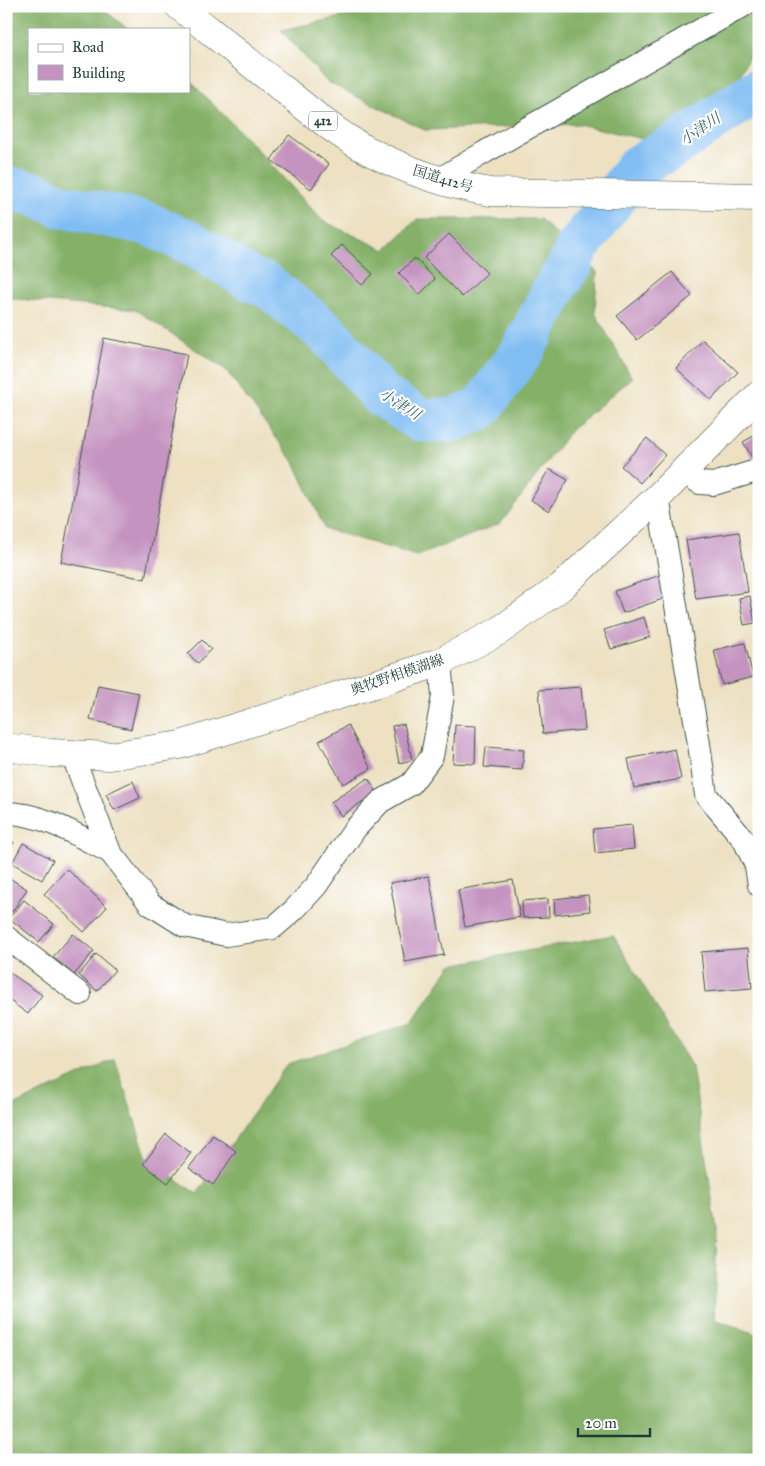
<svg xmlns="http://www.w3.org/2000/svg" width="765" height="1466" viewBox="0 0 765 1466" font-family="'IM FELL Great Primer','Noto Serif JP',serif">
<rect width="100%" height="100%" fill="#fff"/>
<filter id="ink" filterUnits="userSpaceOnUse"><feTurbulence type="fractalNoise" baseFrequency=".02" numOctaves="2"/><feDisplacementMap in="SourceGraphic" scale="10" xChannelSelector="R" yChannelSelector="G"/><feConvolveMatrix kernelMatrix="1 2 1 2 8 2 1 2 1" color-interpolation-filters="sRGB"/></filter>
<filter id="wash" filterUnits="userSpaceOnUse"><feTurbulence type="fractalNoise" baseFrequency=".0096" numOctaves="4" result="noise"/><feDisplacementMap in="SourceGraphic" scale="20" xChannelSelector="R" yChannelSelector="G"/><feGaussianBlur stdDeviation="1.12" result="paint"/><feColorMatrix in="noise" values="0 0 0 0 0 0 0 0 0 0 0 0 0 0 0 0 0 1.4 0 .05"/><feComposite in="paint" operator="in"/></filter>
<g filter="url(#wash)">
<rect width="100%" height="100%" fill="#ede1c2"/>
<path fill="#84b068" stroke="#52764e" d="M6 6H99L128 29H29V91H189V80L253 145 323 221 385 250 417 219H540L597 272 595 313 632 378 571 430 501 523 417 556 325 529 294 462 226 370 136 310 6 298Z
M394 6H759V54L749 56 703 153 578 124 425 130 327 82 281 30Z
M613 935 692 1067 717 1231 714 1319 759 1335V1460H6V1109L115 1059 147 1159 197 1194 287 1064 412 1023 451 965Z"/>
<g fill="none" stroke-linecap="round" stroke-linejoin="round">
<path stroke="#80bdf3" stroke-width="44" d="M6 188 33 193 61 206 146 223 189 242 252 280 265 284 328 334 381 395 420 420H454L480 409 522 352 556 286 571 263 577 248 638 166 673 147 759 89"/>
</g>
<g id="blocks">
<path fill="#c493c0" d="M289 135 329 164 311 189 271 160Z
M449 234 487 273 462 297 424 258Z
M342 245 373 274 362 285 331 256Z
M415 258 435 279 419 295 399 273Z
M672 272 692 296 637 340 617 316Z
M104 338 187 354 145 579 61 562Z
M703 340 738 372 711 400 676 368Z
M759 433V456L753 459 743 442Z
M647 438 665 455 640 483 621 466Z
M549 469 568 480 549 511 531 500Z
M739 532 748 592 696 599 686 540Z
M666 573 674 595 623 613 615 591Z
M750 596 755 623 744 625 739 598Z
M644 617 650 637 611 649 604 630Z
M202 640 211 649 198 663 188 654Z
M745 643 753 677 722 685 714 650Z
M98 685 139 693 131 729 90 720Z
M581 687 585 730 543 734 539 690Z
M404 724 412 760 399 763 392 726Z
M348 725 371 769 343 784 319 741Z
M455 725 476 726 475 764 453 763Z
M486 747 524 750 522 770 484 767Z
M675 749 681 779 634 788 628 759Z
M368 778 377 792 341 816 331 802Z
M133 781 140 798 114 810 106 794Z
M632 825 634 849 595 853 593 829Z
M6 839 14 842 6 858Z
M23 843 53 860 42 880 12 863Z
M67 869 107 907 84 932 44 894Z
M6 876 27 889 12 912 6 908Z
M429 876 444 955 405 962 390 883Z
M513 880 520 917 465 927 458 890Z
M588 895 590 911 555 915 554 899Z
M548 899 549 917 523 918 522 901Z
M24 900 54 924 39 942 9 918Z
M73 934 94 951 74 975 53 957Z
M748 948 752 988 705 992 701 952Z
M96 954 115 970 97 991 79 975Z
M6 970 42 995 28 1014 6 998Z
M166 1134 191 1153 168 1183 143 1164Z
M213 1135 236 1151 213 1185 189 1168Z"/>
</g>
</g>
<g filter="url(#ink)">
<use href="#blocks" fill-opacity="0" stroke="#3e5649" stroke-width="1"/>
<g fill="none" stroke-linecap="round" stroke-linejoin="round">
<g stroke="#3e5649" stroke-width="24">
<path id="minor" d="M438 180 485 152 743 6
M682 471 700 483 714 484 759 470
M658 497 699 744 706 795 744 840 756 866 759 885
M72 754 110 852 150 904 185 926 226 935 273 928 294 910 316 886 355 829 380 802 411 784 432 756 443 696 440 662
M6 813C43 813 78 836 110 852
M6 937 80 994"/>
</g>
<g stroke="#3e5649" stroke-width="29">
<path id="secondary" d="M6 747 51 753 109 756 180 745 384 681 440 662 499 631 561 587 658 497 759 395"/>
</g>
<g stroke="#3e5649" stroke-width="29">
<path id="trunk" d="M179 6C214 34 248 62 283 89 310 111 338 135 369 151 407 171 448 185 490 192L759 197"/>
</g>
<use href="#minor" stroke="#fff" stroke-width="22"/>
<use href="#secondary" stroke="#fff" stroke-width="28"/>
<use href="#trunk" stroke="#fff" stroke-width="28"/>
</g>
</g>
<g text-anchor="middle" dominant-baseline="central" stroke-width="4" stroke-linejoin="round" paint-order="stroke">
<rect fill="#fff" stroke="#627771" stroke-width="1" x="309" y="111.5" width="28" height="19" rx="4"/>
<g font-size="12" font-weight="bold" fill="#1f3d34">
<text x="323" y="121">412</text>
</g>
<g font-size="14" fill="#1f3d34" stroke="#fff">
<text transform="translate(443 179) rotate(17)">国道412号</text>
<text transform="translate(397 675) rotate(-19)">奥牧野相模湖線</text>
</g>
<g font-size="15" font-style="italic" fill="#3c636d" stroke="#fff">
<text transform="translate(700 129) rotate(-34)">小津川</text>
<text transform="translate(400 404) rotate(32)">小津川</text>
</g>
</g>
<rect width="765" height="1466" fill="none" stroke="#fff" stroke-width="25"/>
<rect x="28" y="28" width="162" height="65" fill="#ffffff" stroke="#a5b1ae"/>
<rect x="38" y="44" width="25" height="8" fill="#ffffff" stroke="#a5b1ae"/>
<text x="72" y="52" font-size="15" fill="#1f3d34">Road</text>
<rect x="38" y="65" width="25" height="15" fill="#c493c0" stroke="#a5b1ae"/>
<text x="72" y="78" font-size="15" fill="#1f3d34">Building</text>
<path d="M578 1428v8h72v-8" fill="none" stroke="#1f3d34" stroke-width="2.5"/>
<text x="585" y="1428" font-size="15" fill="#1f3d34" stroke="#ffffff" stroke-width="4" paint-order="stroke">20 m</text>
</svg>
